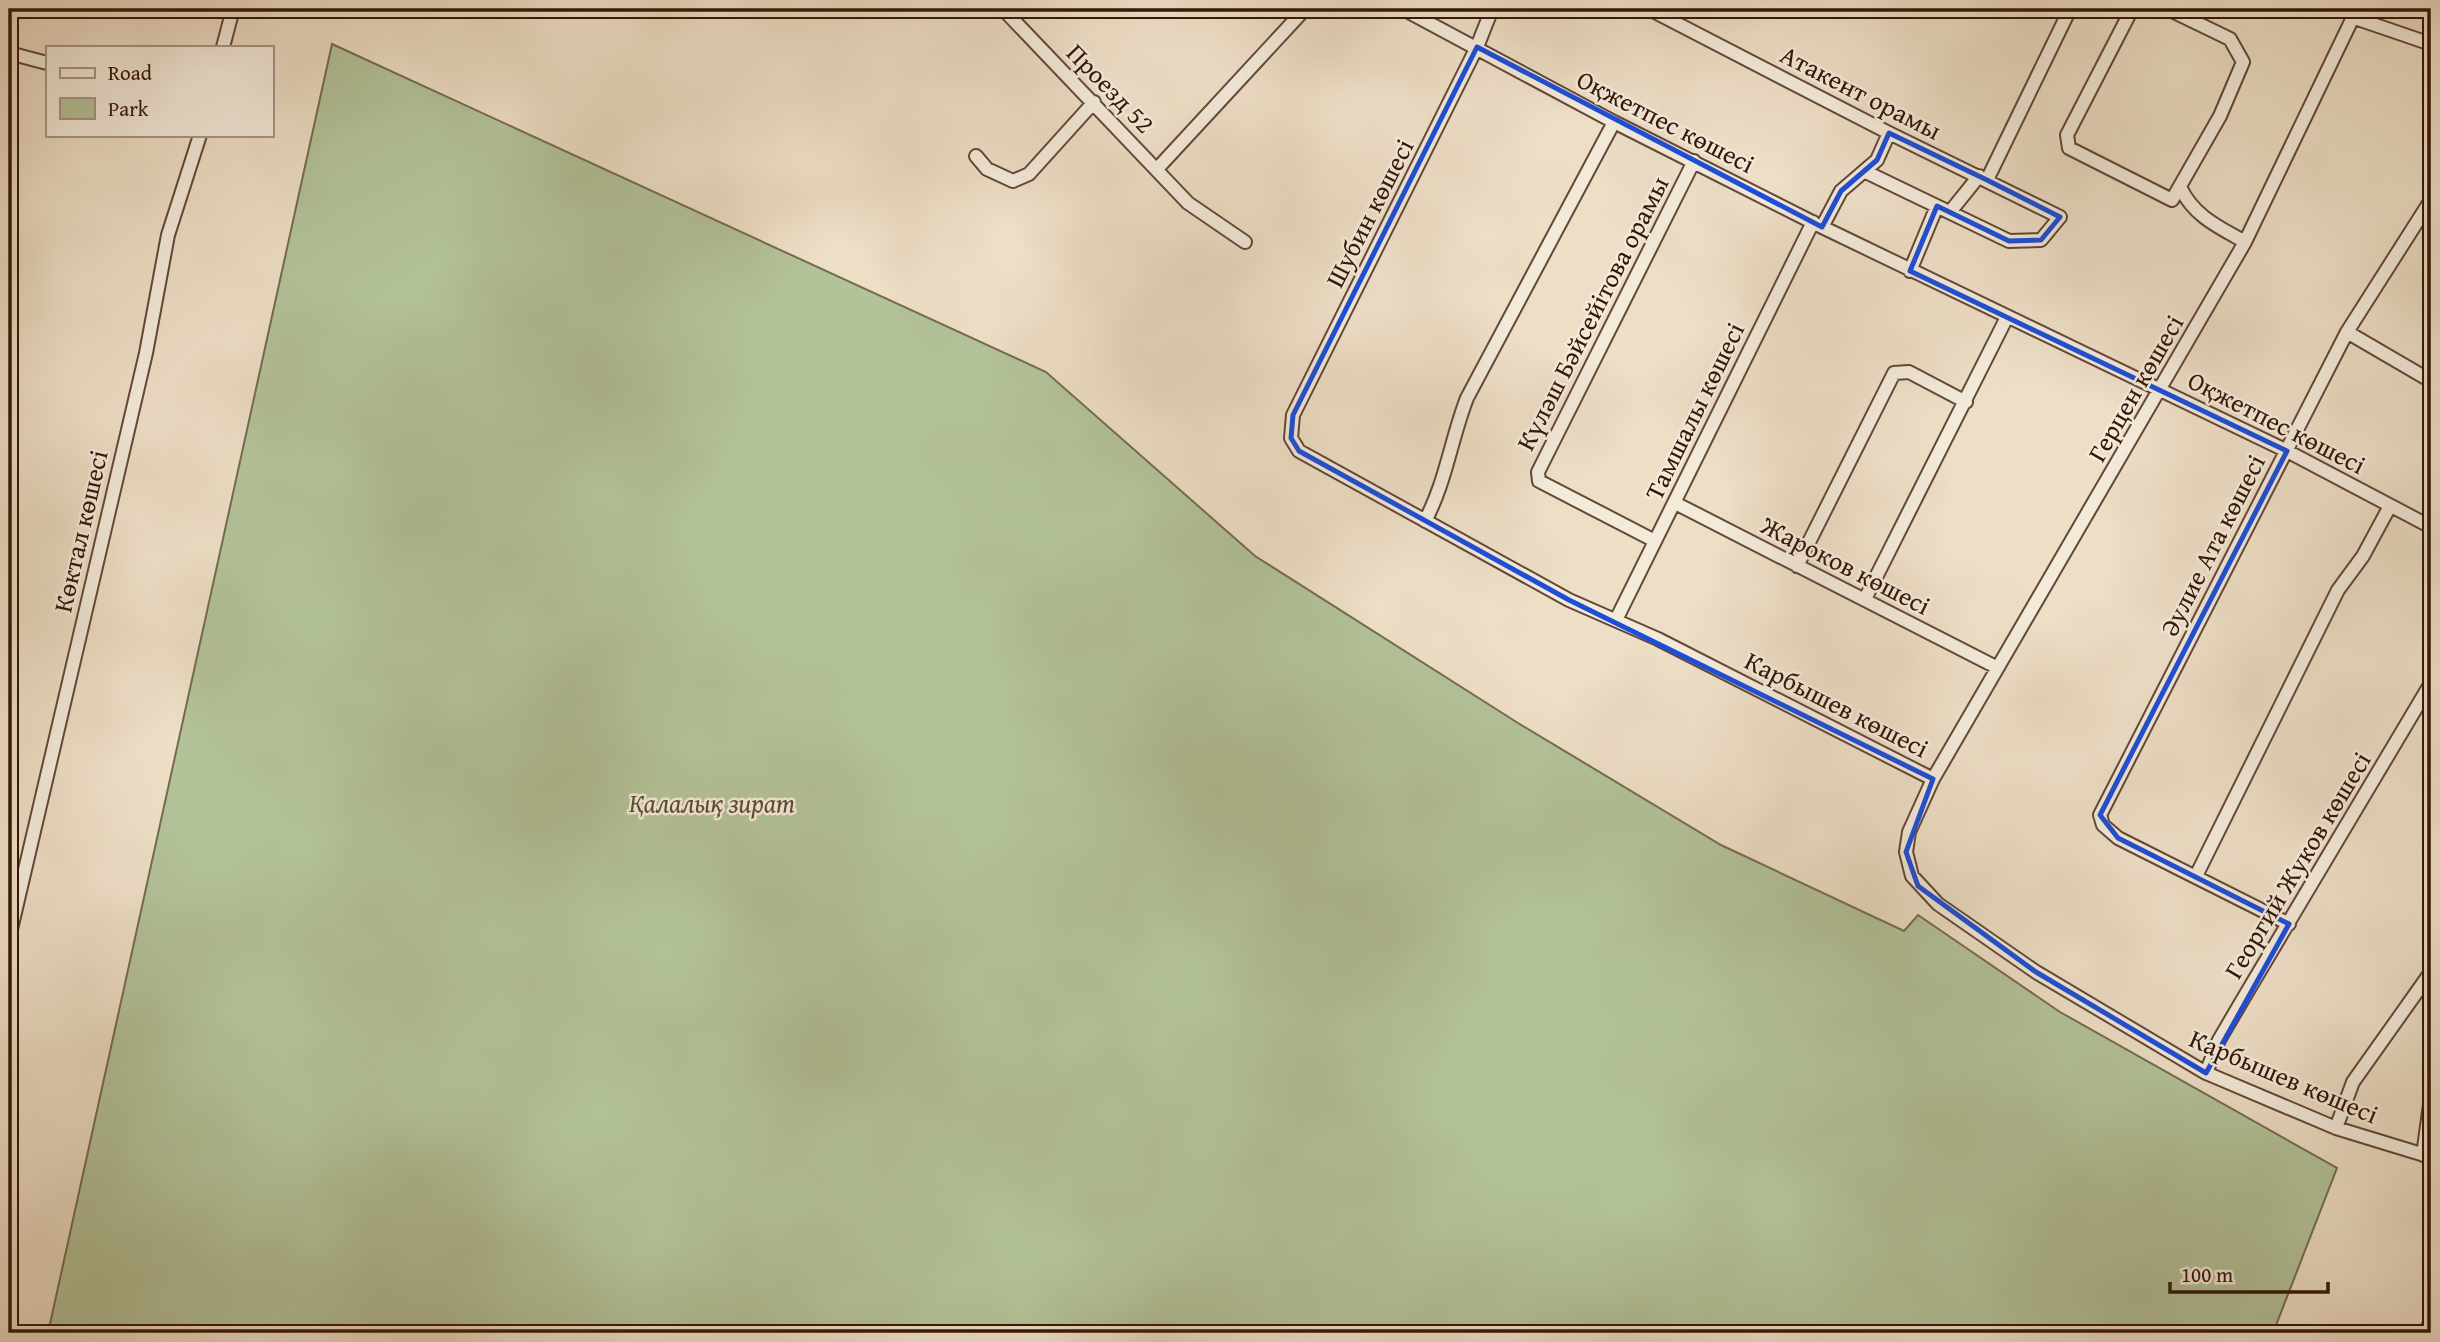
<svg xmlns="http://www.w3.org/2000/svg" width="2440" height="1342" viewBox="0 0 2440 1342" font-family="'Gentium Book Plus',serif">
<rect width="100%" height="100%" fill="#eddec6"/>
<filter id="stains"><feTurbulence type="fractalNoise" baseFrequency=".00286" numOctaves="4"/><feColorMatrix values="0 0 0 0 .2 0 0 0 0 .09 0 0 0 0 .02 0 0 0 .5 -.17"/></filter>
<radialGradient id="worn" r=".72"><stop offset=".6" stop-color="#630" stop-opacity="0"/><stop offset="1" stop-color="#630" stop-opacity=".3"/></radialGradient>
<path fill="#b3c299" stroke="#746c50" stroke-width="2" d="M332 44 1046 372 1255 556 1518 723 1721 845 1904 931 1918 915 2060 1012 2337 1168 2273 1333H48Z"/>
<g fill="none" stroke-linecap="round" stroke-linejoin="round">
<g stroke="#634837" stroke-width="16">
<path id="minor" d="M1003 9 1188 203 1245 242
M1403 9 1614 122 1822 227 2287 451 2431 527
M1492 9 1477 47 1293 415 1291 438 1299 451 1569 600 1658 639 1933 779
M1649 9 1889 133 2060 217 2041 240 2009 241 1866 172
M2132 9 2067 135 2069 148 2172 200 2220 116 2243 62 2230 39 2168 9
M2357 9 2245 242 1933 779 1909 832 1906 852 1912 876 1938 904 2036 972 2206 1073 2336 1128 2431 1157
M2352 17 2431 44
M223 47 233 9
M9 53 47 63
M976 156 987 169 1013 181 1029 174 1094 102
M1157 169 1305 9
M1987 180 2070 9
M2181 189C2195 217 2219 227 2245 242
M1950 212 1979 176
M1822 227 1841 191 1877 160 1889 133
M1910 271 1937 206
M2347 332 2431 381
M1675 503 1996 667
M1425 521C1446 482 1451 439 1467 398L1614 122
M1655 541 1539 481 1538 472 1694 161
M1797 566 1894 373 1909 372 1966 402
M1865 599 2007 317
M1616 620 1813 222
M2196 876 2338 590 2363 556 2390 506
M2289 924 2118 838 2103 825 2100 815 2347 332 2431 200
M9 938 146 353 168 235 200 135
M2206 1073 2219 1040 2243 999 2431 683
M2336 1128 2353 1082 2431 972
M2423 1155 2431 1097
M2425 1333 2431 1321"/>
</g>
<use href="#minor" stroke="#f3eada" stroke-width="12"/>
</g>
<path fill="none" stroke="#1d4ed8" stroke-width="5" stroke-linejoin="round" d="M1477 47 1822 227 1841 191 1877 160 1889 133 1987 180 2060 217 2041 240 2009 241 1937 206 1910 271 2287 451 2100 815 2118 838 2289 924 2206 1073 2036 972 1918 886 1906 852 1933 779 1569 600 1299 451 1291 438 1293 415Z"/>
<g text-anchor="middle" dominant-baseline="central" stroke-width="5" stroke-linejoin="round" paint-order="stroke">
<g font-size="26" fill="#351607" stroke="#f3eada">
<text transform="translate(1111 88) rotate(46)">Проезд 52</text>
<text transform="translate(1861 92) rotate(27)">Атакент орамы</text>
<text transform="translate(1666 121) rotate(27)">Оқжетпес көшесі</text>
<text transform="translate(1369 213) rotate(-63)">Шубин көшесі</text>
<text transform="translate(1592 313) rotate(-63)">Күләш Бәйсейітова орамы</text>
<text transform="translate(2135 388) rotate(-60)">Герцен көшесі</text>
<text transform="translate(1694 411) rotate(-64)">Тамшалы көшесі</text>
<text transform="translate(2277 422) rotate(27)">Оқжетпес көшесі</text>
<text transform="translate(80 531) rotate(-77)">Көктал көшесі</text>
<text transform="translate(2212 545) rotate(-63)">Әулие Ата көшесі</text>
<text transform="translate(1846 565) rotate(27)">Жароков көшесі</text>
<text transform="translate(1837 704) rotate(27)">Карбышев көшесі</text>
<text transform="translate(2297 865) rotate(-59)">Георгий Жуков көшесі</text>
<text transform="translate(2284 1076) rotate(23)">Карбышев көшесі</text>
</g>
<g font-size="26" font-style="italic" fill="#5b4a33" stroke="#f3eada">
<text x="712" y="802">Қалалық зират</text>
</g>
</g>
<rect width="2440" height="1342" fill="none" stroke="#eddec6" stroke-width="35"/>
<rect x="10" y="10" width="2419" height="1321" fill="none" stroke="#351607" stroke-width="3.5"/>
<rect x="18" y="18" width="2405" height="1307" fill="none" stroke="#351607" stroke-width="2"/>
<rect x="46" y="46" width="228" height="91" fill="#f3eada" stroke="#a79586" stroke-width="2"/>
<rect x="60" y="68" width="35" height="10" fill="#f3eada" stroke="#a79586" stroke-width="2"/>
<text x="108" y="80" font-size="21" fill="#351607">Road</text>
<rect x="60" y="98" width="35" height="21" fill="#b3c299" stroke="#a79586" stroke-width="2"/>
<text x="108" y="116" font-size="21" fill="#351607">Park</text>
<path d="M2170 1282v10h158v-10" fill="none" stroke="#351607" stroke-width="3.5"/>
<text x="2181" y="1282" font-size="21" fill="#351607" stroke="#f3eada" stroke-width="5" paint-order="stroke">100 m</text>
<rect width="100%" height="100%" filter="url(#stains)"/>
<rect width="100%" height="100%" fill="url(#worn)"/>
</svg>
